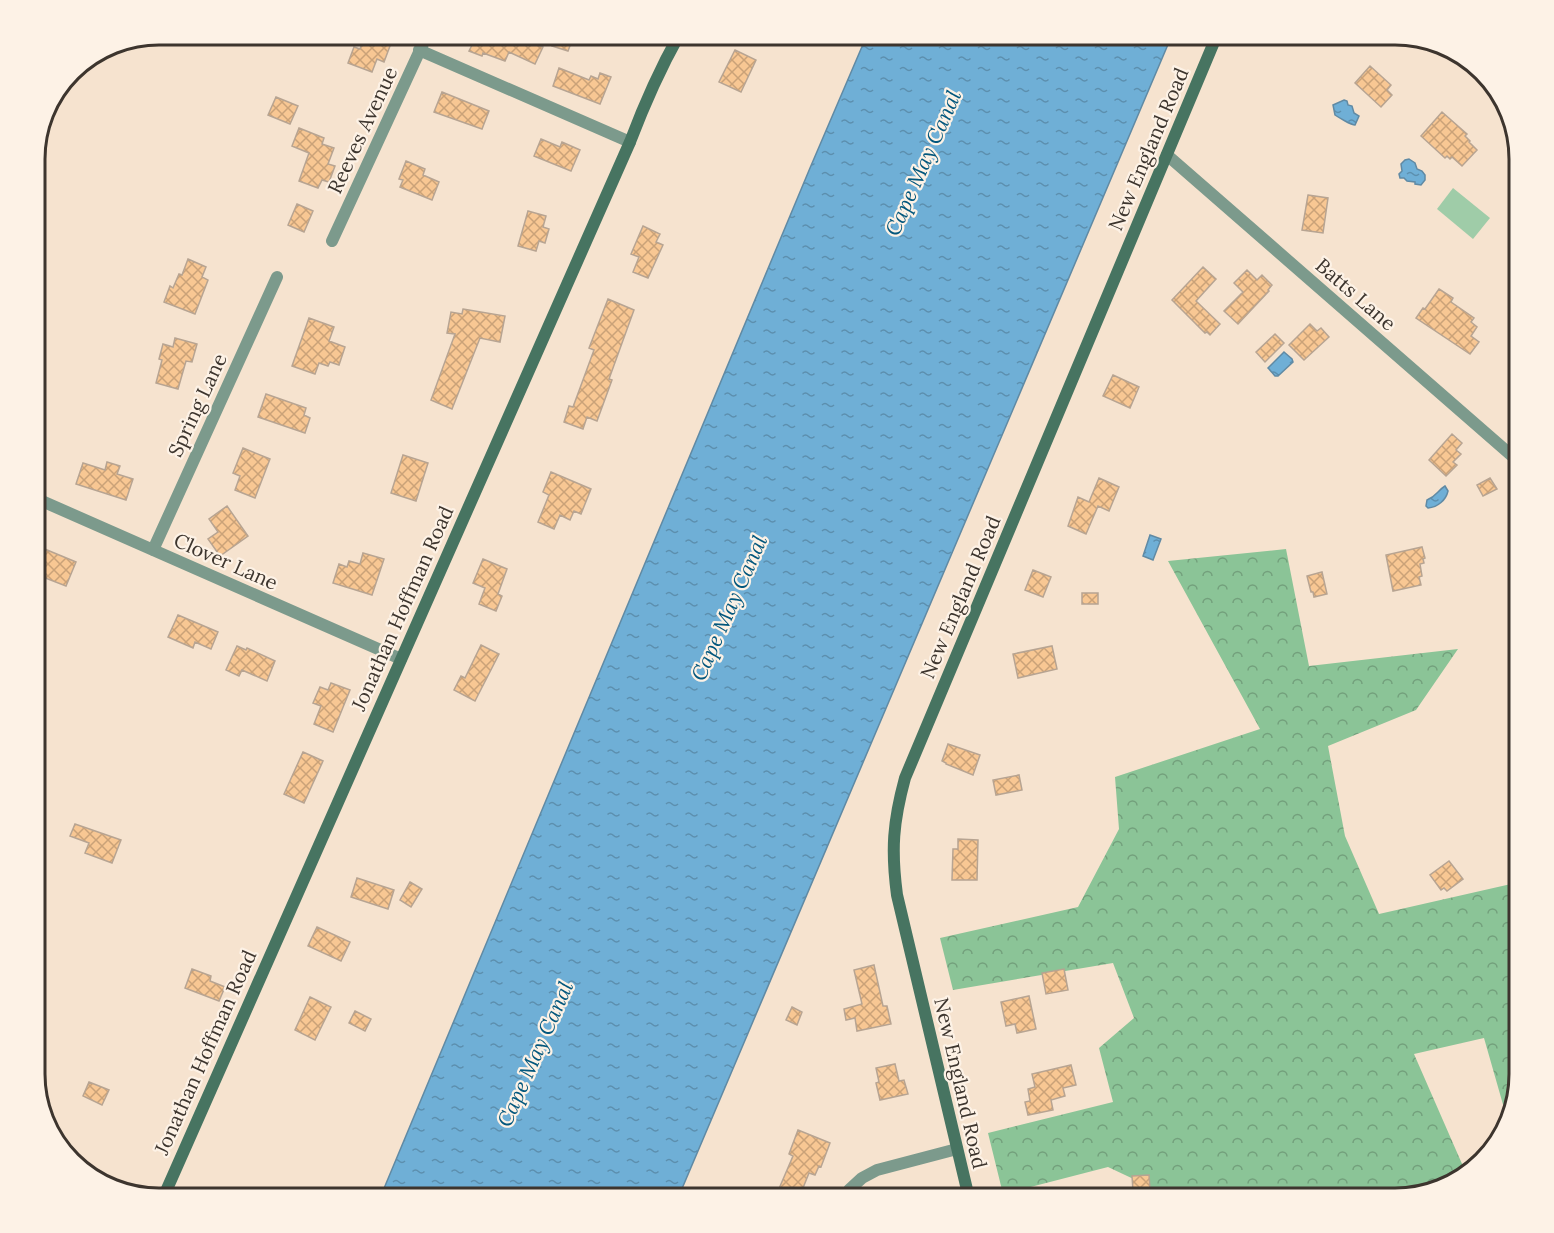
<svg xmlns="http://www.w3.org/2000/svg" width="1554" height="1233" viewBox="0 0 1554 1233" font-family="Lora,serif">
<defs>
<pattern id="forest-crowns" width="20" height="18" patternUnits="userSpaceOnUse" patternTransform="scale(1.5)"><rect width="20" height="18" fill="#8bc497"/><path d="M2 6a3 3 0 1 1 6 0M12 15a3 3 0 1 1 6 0" fill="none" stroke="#73a07c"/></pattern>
<pattern id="water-ripples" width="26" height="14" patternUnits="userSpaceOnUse" patternTransform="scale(1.5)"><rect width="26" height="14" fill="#6fafd6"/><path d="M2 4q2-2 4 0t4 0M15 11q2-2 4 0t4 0" fill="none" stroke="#5c8fae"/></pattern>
<pattern id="building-cross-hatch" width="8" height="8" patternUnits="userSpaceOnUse" patternTransform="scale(1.5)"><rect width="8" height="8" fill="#f8c793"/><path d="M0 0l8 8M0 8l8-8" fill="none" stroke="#caa278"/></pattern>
</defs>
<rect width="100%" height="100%" fill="#f6e3cf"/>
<path fill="#9fcca8" d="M1453 188 1490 218 1473 239 1437 209Z"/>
<path fill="url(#forest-crowns)" d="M1286 549 1309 666 1458 649 1416 710 1328 746 1345 836 1379 914 1511 884 1519 896V1074L1513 1114 1508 1122 1484 1038 1414 1054 1466 1173 1450 1186 1395 1198H1174L1108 1167 1003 1194 988 1133 1113 1102 1099 1048 1134 1018 1113 963 953 990 940 938 1078 907 1119 829 1115 777 1260 729 1168 561Z"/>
<path fill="url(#water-ripples)" stroke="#608aa4" stroke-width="1.5" d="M867 35H1172L678 1198H380L810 168Z
M1344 100 1347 101 1348 105 1352 106 1354 113 1359 116 1355 125C1351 125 1338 117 1335 115L1333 105Z
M1409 159 1415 163 1417 169 1422 171 1425 175V180L1421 185 1415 184V182L1407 181 1404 178H1400L1399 174 1402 171 1401 164 1405 160Z
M1284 352 1292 359 1293 362 1278 376H1275L1269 369 1268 368Z
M1445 486 1448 491C1446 500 1438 507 1428 508L1426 506 1427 500C1437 496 1437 491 1445 486Z
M1150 535 1161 539 1153 560 1143 556Z"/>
<path fill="url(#building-cross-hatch)" stroke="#b7a492" stroke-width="1.5" d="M365 34H381L393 38 384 62 377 59 372 72 348 63 354 47 360 49Z
M447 34H506L543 47 535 64 509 52 505 61 483 53 482 56 469 51 472 45 447 36Z
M556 34H563L573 38 568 51 552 46Z
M735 50 756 60 741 92 719 82Z
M1370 66 1391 85 1387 90 1392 95 1381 107 1355 83Z
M559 68 589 80 591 76 598 79 600 73 611 77 600 104 553 86Z
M442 92 489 111 482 129 434 112Z
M276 97 298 106 290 124 268 115Z
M1442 112 1467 134 1465 136 1470 141 1469 142 1477 150 1462 166 1452 157 1450 159 1447 156 1445 158 1421 136Z
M299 128 324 138 322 144 334 148 328 164 335 166 329 182 322 180 318 188 299 181 309 153 292 146Z
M541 139 560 147 562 142 580 150 571 171 534 156Z
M406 161 425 169 423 175 439 182 432 200 400 187 403 180 399 179Z
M1308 195 1328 198 1323 233 1302 230Z
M297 204 313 211 304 232 288 225Z
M528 211 546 216 543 227 549 229 545 243 539 241 536 251 518 246Z
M643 226 660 234 656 242 663 245 648 278 633 272 639 257 631 254Z
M188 259 206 267 202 277 208 280 195 314 164 302 170 286 173 288 179 274 182 275Z
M1203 267 1216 279 1196 301 1220 324 1210 335 1207 332 1205 333 1172 300Z
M1247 270 1257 280 1262 275 1272 285 1268 290 1269 291 1238 324 1224 311 1243 292 1234 283Z
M1439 289 1453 298 1451 302 1474 318 1471 322 1477 327 1471 336 1479 342 1470 354 1416 318 1423 308 1425 309Z
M608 299 634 310 609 379 612 380 597 421 587 417 583 429 564 422 569 406 573 407 594 350 589 348Z
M463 309 505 316 500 342 480 338 452 409 431 400 455 334 447 333 451 312 462 314Z
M309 318 334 327 329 341 345 347 339 365 330 362 328 366 319 363 315 374 292 366Z
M1310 324 1317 331 1321 328 1329 337 1304 360 1289 345Z
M1275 334 1284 343 1265 362 1256 352Z
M175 338 197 344 192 362 186 361 178 389 156 383 162 360 159 359 163 344 173 347Z
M1113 375 1139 387 1130 408 1103 396Z
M266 394 306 408 304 415 310 418 305 433 258 417Z
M1452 434 1462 443 1456 450 1461 454 1453 462 1457 465 1446 476 1429 460Z
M243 448 270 459 255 498 235 490 240 476 233 473Z
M403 455 428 463 416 501 391 493Z
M107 462 120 466 117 474 133 479 126 500 76 484 83 463 105 470Z
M551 472 591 489 581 514 574 511 570 520 560 515 554 529 538 522 549 495 543 492Z
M1099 478 1119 487 1109 511 1098 506 1086 534 1068 526 1078 497 1089 502Z
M1490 478 1497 489 1483 496 1477 485Z
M227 506 248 536 220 556 208 539 218 532 209 519Z
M35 545 76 562 66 586 35 574Z
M1422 547 1425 558 1423 559 1424 563 1420 564 1422 576 1419 577 1421 585 1393 591 1386 555Z
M363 553 384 559 372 595 333 583 339 564 347 567 349 561 360 564Z
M483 559 507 569 498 594 502 596 496 611 479 604 485 588 473 583Z
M1033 570 1051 577 1043 597 1025 590Z
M1322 572 1327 594 1314 597 1313 592H1311L1307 576Z
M1082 593H1098V604H1082Z
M178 615 218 632 211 649 195 642 193 648 168 637Z
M481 645 499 654 475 701 454 690 461 676 465 678Z
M237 646 246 650 247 648 275 661 267 681 242 670 239 676 226 670Z
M1052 646 1057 669 1018 678 1013 654Z
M331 683 350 690 333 732 314 724 321 706 313 703 320 687 328 690Z
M948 744 980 755 973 775 946 764V763L942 761Z
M303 752 323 761 304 803 284 794Z
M1019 775 1022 790 996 795 993 780Z
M75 824 121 840 112 863 85 853 89 843 70 836Z
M958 839 978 840 977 880H952L953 849H958Z
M1449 861 1463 879 1447 891 1444 888 1441 890 1430 875Z
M357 878 394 890 388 909 351 897Z
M410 882 422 889 411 907 400 900Z
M317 927 350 942 341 961 308 946Z
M874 965 883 1006H887L891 1024 857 1031 855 1018 846 1020 844 1009 862 1004 854 970Z
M192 969 211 976 210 981 225 987 219 1001 185 988Z
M1064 969 1068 990 1046 994 1042 973Z
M1029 996 1036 1029 1017 1033 1015 1024 1006 1026 1001 1002Z
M310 997 331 1007 315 1040 295 1030Z
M792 1007 802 1012 797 1025 786 1020Z
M355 1011 371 1019 365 1031 349 1023Z
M895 1064 899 1081 904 1080 908 1094 880 1100 876 1083 879 1082 876 1068Z
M1071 1065 1076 1085 1063 1088 1065 1096 1051 1100 1053 1110 1028 1115 1025 1102 1030 1101 1028 1089 1035 1087 1032 1074Z
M89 1082 109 1090 102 1105 83 1096Z
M798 1130 830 1143 821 1167 819 1166 815 1175 809 1173 799 1198H775L793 1156 789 1154Z
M1149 1175 1150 1189H1147L1148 1195 1137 1196 1136 1190 1133 1191 1132 1176Z"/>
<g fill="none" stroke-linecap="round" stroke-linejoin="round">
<path stroke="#7c9a8c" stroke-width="12" d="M419 50 630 142
M1455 53 1494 87
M1167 155 1519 462
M332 241 427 35
M35 498 401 659
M153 550 277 277
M843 1198 849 1190 862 1178 877 1170 957 1149"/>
<path stroke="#477461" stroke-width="12" d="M163 1198 630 142C644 105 660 69 679 35
M969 1198 897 895C891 850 893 822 905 778L1217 35"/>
</g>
<g text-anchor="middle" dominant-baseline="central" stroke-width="4.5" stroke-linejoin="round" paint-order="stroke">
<g font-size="20" fill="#3d352e" stroke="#fdf2e6">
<text transform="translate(362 130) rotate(-65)">Reeves Avenue</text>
<text transform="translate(1148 149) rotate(-67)">New England Road</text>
<text transform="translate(1356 294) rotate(41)">Batts Lane</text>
<text transform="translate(197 405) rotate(-65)">Spring Lane</text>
<text transform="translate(226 561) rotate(24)">Clover Lane</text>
<text transform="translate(960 597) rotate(-67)">New England Road</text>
<text transform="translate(402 608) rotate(-66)">Jonathan Hoffman Road</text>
<text transform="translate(205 1052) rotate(-66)">Jonathan Hoffman Road</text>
<text transform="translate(961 1083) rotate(77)">New England Road</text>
</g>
<g font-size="21" font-style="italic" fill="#03577d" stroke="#fdf2e6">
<text transform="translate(923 163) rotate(-66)">Cape May Canal</text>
<text transform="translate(729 608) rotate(-66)">Cape May Canal</text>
<text transform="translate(535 1054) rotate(-66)">Cape May Canal</text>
</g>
</g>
<path d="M0 0H1554V1233H0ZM159 45H1395A114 114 0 0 1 1509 159V1074A114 114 0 0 1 1395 1188H159A114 114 0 0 1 45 1074V159A114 114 0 0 1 159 45Z" fill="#fdf2e6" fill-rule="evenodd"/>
<path fill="none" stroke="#3d352e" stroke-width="3" d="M159 45H1395A114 114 0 0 1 1509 159V1074A114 114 0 0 1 1395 1188H159A114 114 0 0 1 45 1074V159A114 114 0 0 1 159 45Z"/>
</svg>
